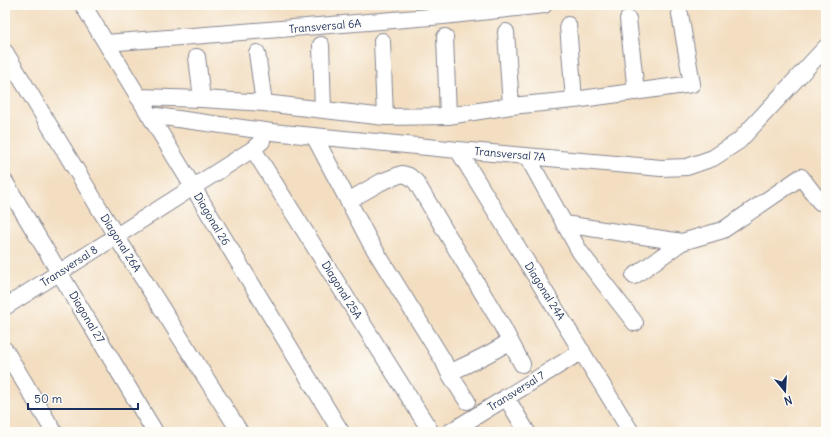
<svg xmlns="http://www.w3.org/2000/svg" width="831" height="437" viewBox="0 0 831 437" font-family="Delius,sans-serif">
<rect width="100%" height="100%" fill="#fdfcf7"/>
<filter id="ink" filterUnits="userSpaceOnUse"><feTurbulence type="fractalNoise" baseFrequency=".025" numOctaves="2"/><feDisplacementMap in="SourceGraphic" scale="8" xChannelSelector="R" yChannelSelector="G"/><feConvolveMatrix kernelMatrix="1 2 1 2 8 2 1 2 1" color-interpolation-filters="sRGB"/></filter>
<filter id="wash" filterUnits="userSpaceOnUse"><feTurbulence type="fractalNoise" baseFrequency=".012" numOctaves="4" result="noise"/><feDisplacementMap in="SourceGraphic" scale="16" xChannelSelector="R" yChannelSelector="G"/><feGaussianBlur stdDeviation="0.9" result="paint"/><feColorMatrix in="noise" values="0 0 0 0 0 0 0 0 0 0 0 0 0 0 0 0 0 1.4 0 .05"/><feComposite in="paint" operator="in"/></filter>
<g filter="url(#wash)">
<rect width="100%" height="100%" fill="#f3dec1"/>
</g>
<g filter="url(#ink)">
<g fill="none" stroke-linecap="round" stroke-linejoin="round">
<g stroke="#878690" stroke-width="18">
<path id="street" d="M83 5 341 432
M628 19 636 92
M568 25 574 100
M506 32 511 106
M445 37 448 116
M382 41 385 117
M106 43 443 16 544 5
M321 45 323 110
M5 52 116 236 240 432
M257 53 264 103
M197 57 202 99
M138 97 202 99 264 103 385 117 448 116 511 106 574 100 692 84 680 14
M149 115 272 132 458 150 661 168 687 167 713 158 739 141 826 47
M314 136 370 242 443 360 449 373C470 363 491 354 510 341L501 324 416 182 409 176 402 174 381 182 348 201
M253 149 431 432
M458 150 631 432
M527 156 580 252 635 323
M5 182 155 432
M564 224 682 242
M634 276 682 242 723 230 801 177 820 202
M5 307 253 149 262 141
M510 341 522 364
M5 350 54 432
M449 373 467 401
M506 397 527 432
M450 432 582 351"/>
</g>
<use href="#street" stroke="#fff" stroke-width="16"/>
</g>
</g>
<g text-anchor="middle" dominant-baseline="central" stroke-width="3" stroke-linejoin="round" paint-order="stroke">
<g font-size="11" fill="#1b2f5e" stroke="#fdfcf7">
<text transform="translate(325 26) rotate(-5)">Transversal 6A</text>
<text transform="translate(510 154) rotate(5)">Transversal 7A</text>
<text transform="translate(212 219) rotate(59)">Diagonal 26</text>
<text transform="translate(121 243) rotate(58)">Diagonal 26A</text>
<text transform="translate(69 266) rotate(-33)">Transversal 8</text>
<text transform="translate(342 290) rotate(58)">Diagonal 25A</text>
<text transform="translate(545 291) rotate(58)">Diagonal 24A</text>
<text transform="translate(87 317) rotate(59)">Diagonal 27</text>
<text transform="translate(516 391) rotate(-32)">Transversal 7</text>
</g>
</g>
<rect width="831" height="437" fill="none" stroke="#fdfcf7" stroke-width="20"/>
<g transform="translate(785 391) rotate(162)" stroke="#fdfcf7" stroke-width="3" paint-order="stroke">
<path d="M0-3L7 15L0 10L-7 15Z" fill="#1b2f5e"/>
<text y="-6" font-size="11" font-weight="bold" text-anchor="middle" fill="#1b2f5e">N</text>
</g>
<path d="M28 403v6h110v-6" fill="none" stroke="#1b2f5e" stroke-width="2"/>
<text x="34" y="403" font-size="12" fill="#1b2f5e" stroke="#fdfcf7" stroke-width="3" paint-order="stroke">50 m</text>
</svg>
